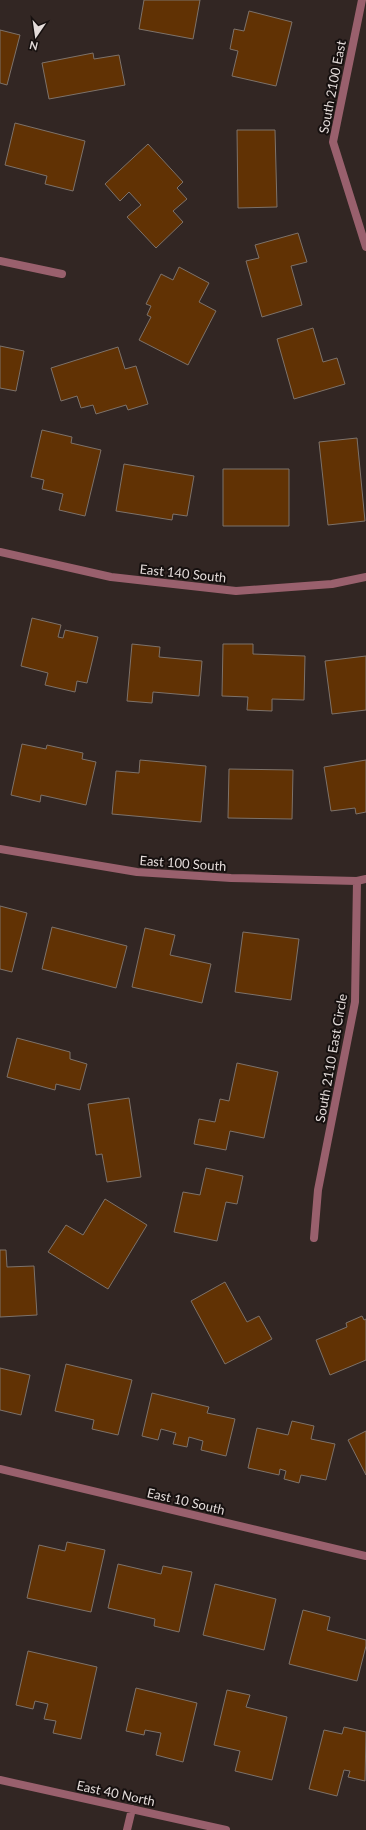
<svg xmlns="http://www.w3.org/2000/svg" width="366" height="1830" viewBox="0 0 366 1830" font-family="Lato,sans-serif">
<rect width="100%" height="100%" fill="#322623"/>
<path fill="#613204" stroke="#7d726a" d="M144 0H200L193 39 139 29Z
M249 11 292 22 276 86 232 76 238 51 230 49 234 29 244 31Z
M0 30 20 35 7 85 0 83Z
M93 53 94 59 119 55 125 85 49 99 42 63Z
M15 123 85 141 73 191 45 184 47 176 5 165Z
M237 130H275L277 207 238 208Z
M148 144 183 182 177 188 187 199 173 211 183 222 156 248 127 217 141 205 129 192 120 201 105 184Z
M298 233 307 262 291 266 302 305 262 317 246 261 259 258 255 245Z
M179 267 209 283 199 302 216 311 188 365 139 340 151 317 147 315 151 306 146 304 161 274 173 280Z
M313 328 323 362 337 358 345 384 294 399 277 339Z
M0 346 24 351 16 391 0 388Z
M118 347 125 369 136 366 148 404 128 410 126 405 96 414 93 405 81 408 77 396 61 401 51 368Z
M42 430 72 437 71 443 101 450 85 516 59 510 63 494 42 489 44 480 31 477Z
M357 438 365 521 328 525 319 442Z
M124 464 194 476 187 516 173 514 172 520 116 511Z
M223 469H289V526H223Z
M32 618 61 625 58 637 63 638 65 630 98 637 87 683 77 681 75 692 45 685 48 673 21 666Z
M132 644 160 647 159 657 202 661 199 696 153 692 152 703 127 701Z
M223 644H253V654L305 656 304 700 272 699V711L247 710 248 697 222 696Z
M366 656V710L332 714 325 661Z
M22 744 46 749 47 745 83 753 82 759 96 762 86 805 41 795 40 802 11 795Z
M140 760 206 766 201 822 112 814 116 771 139 773Z
M366 760V812L356 814 355 808 331 811 324 767Z
M229 769 293 770 292 819 228 818Z
M0 906 27 913 12 972 0 969Z
M52 927 127 946 116 988 42 969Z
M145 928 175 935 170 955 211 964 202 1003 132 987Z
M243 932 299 939 291 1000 235 992Z
M17 1038 70 1052V1059L87 1064 80 1090 56 1084 55 1090 7 1077Z
M237 1063 278 1072 264 1138 230 1131 226 1150 194 1144 199 1119 215 1122 220 1099 229 1101Z
M129 1098 141 1177 107 1182 102 1154 96 1155 88 1104Z
M206 1168 243 1176 237 1204 226 1202 217 1241 174 1232 183 1192 200 1195Z
M105 1199 147 1225 108 1289 48 1252 66 1225 83 1235Z
M0 1250H6L7 1267 34 1266 37 1315 0 1317Z
M225 1282 247 1322 259 1316 272 1339 225 1364 191 1301Z
M362 1316 364 1320 366 1319V1360L330 1375 316 1340 347 1327 346 1323Z
M66 1364 132 1380 118 1435 92 1429 94 1420 55 1411Z
M0 1368 30 1375 21 1415 0 1410Z
M152 1393 209 1407 207 1413 235 1419 226 1456 201 1450 203 1441 189 1437 187 1447 173 1444 176 1433 161 1429 158 1440 142 1436Z
M292 1421 314 1426 311 1439 335 1444 326 1480 301 1475 299 1483 284 1479 286 1471 280 1469 279 1475 248 1468 257 1428 288 1435Z
M366 1431V1475L348 1440Z
M67 1542 105 1550 91 1612 27 1598 39 1545 65 1551Z
M118 1564 161 1574 163 1566 192 1572 179 1632 154 1626 155 1619 108 1608Z
M215 1584 276 1599 264 1650 203 1635Z
M303 1610 330 1617 327 1630 366 1640V1646L357 1681 289 1664Z
M28 1651 97 1667 81 1739 53 1733 56 1721 44 1719 48 1704 35 1701 33 1709 16 1705Z
M136 1688 197 1703 183 1762 156 1755 161 1733 145 1730 144 1735 126 1731Z
M227 1690 250 1695 246 1707 287 1717 272 1780 235 1771 240 1751 214 1745Z
M344 1727 366 1732 365 1781 348 1777 350 1771 344 1770 337 1796 309 1789 324 1730 342 1734Z"/>
<g fill="none" stroke-linecap="round" stroke-linejoin="round">
<path stroke="#99606d" stroke-width="8" d="M362 0 333 142 366 247
M0 261 62 274
M0 552 111 577 236 591 332 584 366 577
M0 849 137 872 231 878 357 881 366 879
M314 1238 318 1190 355 1002 357 881
M0 1469 366 1556
M0 1780 226 1830
M127 1830 132 1809"/>
</g>
<g text-anchor="middle" dominant-baseline="central" stroke-width="4" stroke-linejoin="round" paint-order="stroke">
<g font-size="13" fill="#e4dcda" stroke="#16100f">
<text transform="translate(332 87) rotate(-79)">South 2100 East</text>
<text transform="translate(183 573) rotate(6)">East 140 South</text>
<text transform="translate(183 863) rotate(4)">East 100 South</text>
<text transform="translate(331 1058) rotate(-80)">South 2110 East Circle</text>
<text transform="translate(186 1501) rotate(13)">East 10 South</text>
<text transform="translate(116 1793) rotate(12)">East 40 North</text>
</g>
</g>
<g transform="translate(36 36) rotate(193)" stroke="#16100f" stroke-width="3" paint-order="stroke">
<path d="M0-3L7 15L0 10L-7 15Z" fill="#e4dcda"/>
<text y="-6" font-size="11" font-weight="bold" text-anchor="middle" fill="#e4dcda">N</text>
</g>
</svg>
